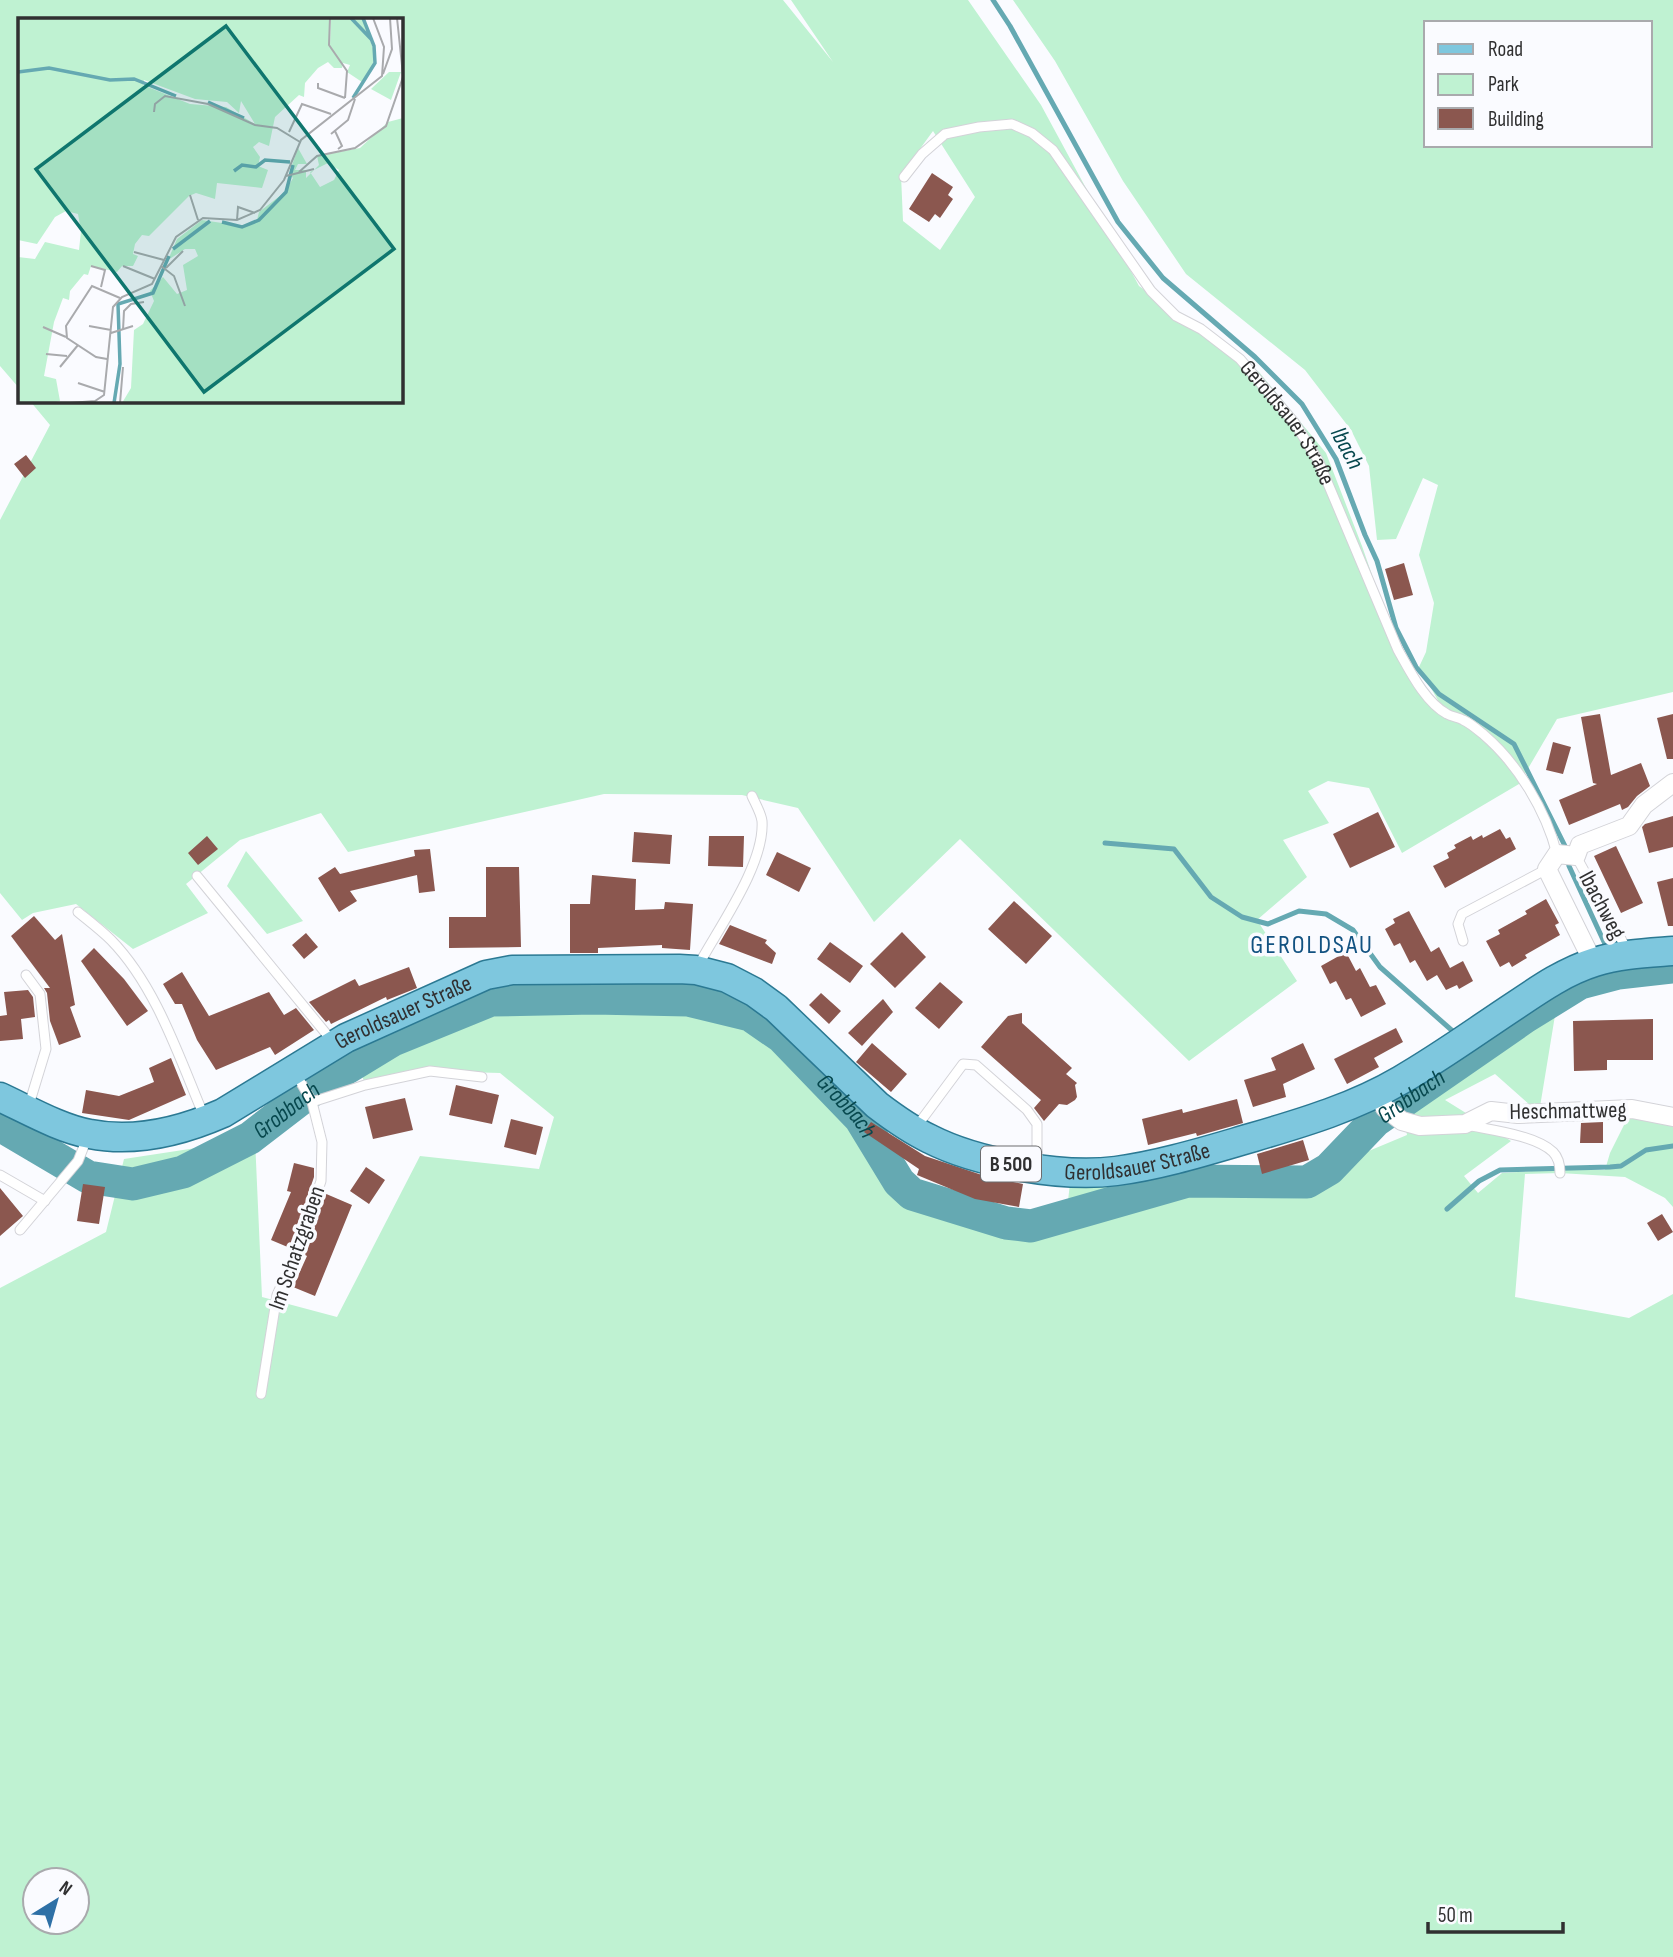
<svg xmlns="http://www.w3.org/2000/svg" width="1673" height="1957" viewBox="0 0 1673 1957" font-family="'Sofia Sans Condensed',sans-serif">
<rect width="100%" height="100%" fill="#fafbff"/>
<path fill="#bff2d2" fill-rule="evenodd" d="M0 0H783L833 62 791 0H968L1041 105 1139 286 1259 372 1326 453 1362 546 1398 650 1413 676 1444 711 1419 667 1426 652 1434 603 1419 555 1438 485 1423 478 1396 539 1377 540 1369 466 1351 430 1305 370 1186 274 1123 181 1055 61 1013 0H1673V692L1557 719 1519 784 1402 853 1369 788 1328 781 1308 791 1329 823 1283 840 1307 877 1257 920 1297 981 1189 1061 960 839 874 922 798 808 742 795 604 794 348 852 321 813 240 840 186 884 208 913 133 949 76 904 33 913 22 920 0 893V520L50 425 30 401H401V19H19V388L0 366ZM1426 23H1650V145H1426ZM933 131 975 197 940 250 903 221 901 175Z
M246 851 303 921 267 934 227 886Z
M617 980 718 985 762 1012 870 1120 883 1149 914 1187 1025 1220 1067 1210 1070 1183H1147L1198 1174 1304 1178 1407 1135 1399 1091 1560 985 1539 1113 1495 1074 1445 1100 1511 1141 1464 1176 1478 1193 1502 1173 1565 1169 1605 1170 1610 1153 1632 1109 1673 1117V1207L1665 1198 1625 1177 1560 1173 1525 1174 1515 1297 1629 1318 1673 1294V1957H0V1288L106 1232 124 1159 255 1139 262 1297 337 1317 420 1156 539 1169 554 1117 500 1073 430 1071 365 1085 359 1065 444 1022 496 982ZM35 1880H77V1922H35Z"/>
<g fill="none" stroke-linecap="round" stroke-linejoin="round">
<path stroke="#65a9b2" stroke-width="5" d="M993 0 1010 26 1118 222 1163 278 1255 357 1302 404 1336 459 1365 535 1377 561 1396 628 1416 667 1439 694 1514 744 1567 850
M1105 843 1174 849 1211 897 1242 917 1268 924 1299 911 1326 914 1353 930 1380 967 1456 1034
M1568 860 1569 866 1605 944
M1447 1209 1479 1181 1500 1170 1610 1167 1621 1166 1646 1150 1673 1146"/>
<path stroke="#65a9b2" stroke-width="33" id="s1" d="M0 1125 88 1177 133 1184 183 1172 250 1138 319 1085 393 1040 491 1000 594 998 688 1000 750 1015 782 1037 860 1118 899 1182 912 1194 1006 1223 1031 1226 1188 1181 1307 1182 1329 1169 1375 1121 1525 1017 1580 983 1618 973 1673 967"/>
</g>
<path fill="#8b574f" d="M932 173 953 187 948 195 953 199 940 218 935 214 929 222 909 209Z
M26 455 36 468 25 478 14 464Z
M1404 563 1413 595 1394 600 1385 569Z
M1600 714 1611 775 1641 763 1650 786 1637 796 1628 807 1622 810 1620 804 1569 825 1559 800 1597 784 1593 783 1581 717Z
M1673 714V759H1667L1657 718Z
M1553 742 1571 747 1563 774 1546 770Z
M1378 812 1395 847 1350 868 1333 834Z
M1673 816V847L1649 853 1642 827 1645 824Z
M1500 829 1506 839 1510 837 1516 849 1445 888 1433 866 1449 858 1447 853 1456 848 1454 845 1471 836 1473 840 1482 835 1483 838Z
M634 832 672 835 670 864 632 862Z
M207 836 218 849 198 865 188 853Z
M709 836H744L743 867 708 866Z
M1616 846 1643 903 1621 913 1594 856Z
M430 849 435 891 419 893 417 875 350 891 357 901 339 912 318 878 335 867 340 874 415 856 414 850Z
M777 852 811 868 799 892 766 875Z
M486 867H519L521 947 449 948V917H486Z
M592 875 636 879 635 910 664 909 665 902 693 904 690 950 662 948V945L598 948V953H570V904H590Z
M1673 878V926H1668L1657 882Z
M1546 899 1559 923 1555 925 1560 935 1525 955 1527 958 1512 967 1509 962 1500 967 1486 941 1500 934 1498 930 1527 914 1525 911Z
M1014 901 1052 936 1026 964 988 929Z
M1409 911 1431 952 1439 947 1450 968 1463 961 1473 981 1459 989 1457 985 1446 990 1437 975 1427 981 1415 960 1410 963 1400 943 1394 946 1385 929 1395 923 1393 919Z
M34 916 55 940 62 934 75 1005 70 1007 81 1037 59 1045 50 1021 47 993 44 988H50L11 936Z
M730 925 767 940 765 943 776 953 772 964 719 944Z
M902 932 926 957 895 988 870 964Z
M306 933 318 947 304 959 292 945Z
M830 942 863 966 850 983 817 959Z
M94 948 124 979 148 1011 127 1026 81 961Z
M1346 952 1356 971 1360 968 1370 987 1376 985 1386 1004 1361 1017 1351 998 1346 1000 1336 981 1330 984 1321 966Z
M409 967 417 988 387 1000 386 997 331 1024 329 1020 326 1022 309 1002 355 979 359 986Z
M182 972 209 1016 269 992 284 1015 296 1008 314 1030 275 1055 270 1047 216 1070 197 1040 182 1004H175L163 984Z
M940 982 963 1002 939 1029 915 1008Z
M28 990 33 997 35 1017 21 1019 23 1039 0 1041V1016L7 1015 4 992Z
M821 993 841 1011 829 1024 809 1005Z
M883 999 893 1012 862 1046 848 1033Z
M1022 1013V1023L1072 1068 1066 1074 1077 1083 1075 1085 1077 1097 1075 1100 1067 1105 1059 1104 1044 1121 1034 1108 1041 1100 981 1047 1008 1016Z
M1653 1019V1060H1607V1070L1574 1071 1573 1021Z
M1396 1028 1403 1042 1374 1058 1379 1067 1347 1084 1334 1059Z
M872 1043 907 1074 891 1092 856 1062Z
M1303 1043 1315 1069 1283 1084 1286 1097 1253 1107 1244 1080 1276 1070 1271 1058Z
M171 1058 186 1095 129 1120 82 1113 86 1090 119 1096 154 1082 149 1068Z
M456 1085 499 1095 492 1124 449 1115Z
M405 1098 413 1130 373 1139 365 1107Z
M1237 1099 1243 1123 1197 1136 1196 1133 1148 1145 1142 1119 1182 1109 1183 1113Z
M511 1119 543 1127 536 1155 504 1147Z
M871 1122 925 1156 988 1177 1023 1184 1019 1207 975 1199 917 1175 919 1169 864 1132Z
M1603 1122V1143H1580L1581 1123Z
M1303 1140 1309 1160 1262 1174 1257 1154Z
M294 1163 314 1168V1177L290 1248 271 1240 291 1192 287 1191Z
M366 1167 385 1180 369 1204 350 1191Z
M83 1184 105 1187 99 1224 77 1221Z
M0 1188 23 1216 0 1236Z
M324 1193 352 1205 315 1296 293 1287 307 1256 303 1254Z
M1662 1214 1673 1232 1658 1241 1647 1223Z"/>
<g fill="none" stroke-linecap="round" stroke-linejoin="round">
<g stroke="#d3d3d8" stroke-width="11">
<g id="service">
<path id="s2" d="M904 177 922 154 945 134 979 127 1012 124 1032 133 1053 150 1151 291 1176 316 1201 329 1240 359 1294 422 1318 460 1398 650C1410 671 1425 702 1447 714 1452 717 1458 717 1463 720 1470 723 1478 730 1484 735 1518 764 1546 811 1557 854"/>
<path d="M1576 856 1627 950"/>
<path d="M197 876 333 1042"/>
<path d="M78 912C89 921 101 930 111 940 156 986 179 1057 204 1116"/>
<path d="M1463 941 1458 924 1462 914 1547 869"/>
<path d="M698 966C719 927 765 864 762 821 761 813 755 803 752 796"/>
<path d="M26 975 40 994 46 1049 28 1108"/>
<path d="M312 1102 365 1085 430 1071 482 1077"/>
<path d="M1467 1125C1490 1130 1535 1135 1553 1152 1558 1157 1560 1166 1560 1173"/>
<path d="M917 1126 963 1064 976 1065 1027 1110 1037 1124V1149L1039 1164"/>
<path d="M0 1175 45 1201"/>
<path d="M20 1230 78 1161 88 1136"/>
<path d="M261 1394 277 1295 298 1248 321 1181 322 1142 312 1102 296 1074"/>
</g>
</g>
<g stroke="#d3d3d8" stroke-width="20">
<path id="minor" d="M1593 962 1547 869 1557 854 1576 856 1580 845 1629 826 1644 805 1673 783
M1377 1093 1385 1108 1402 1121 1420 1126 1465 1124 1491 1111 1518 1114 1632 1109 1673 1117"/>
</g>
<g stroke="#2b7993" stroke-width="31">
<g id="primary">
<path id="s3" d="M0 1097C28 1110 61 1129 90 1134 135 1143 182 1131 223 1113L346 1038 486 975 512 970 679 969 696 970 727 978 754 992 776 1008 877 1105C894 1118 911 1130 930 1139 977 1163 1063 1178 1116 1171 1162 1165 1209 1150 1254 1137 1305 1122 1355 1107 1401 1080 1441 1057 1478 1030 1516 1005 1541 988 1566 971 1595 962 1620 954 1647 953 1673 951"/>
</g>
</g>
<use href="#service" stroke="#fff" stroke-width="9"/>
<use href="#minor" stroke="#fff" stroke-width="18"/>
<use href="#primary" stroke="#7ec7de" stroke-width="28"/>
</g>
<g text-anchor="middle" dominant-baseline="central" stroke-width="7" stroke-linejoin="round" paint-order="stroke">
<rect fill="#fafbff" stroke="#6d6d6f" stroke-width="2" x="981" y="1146.5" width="60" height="35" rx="5"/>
<g font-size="21" font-weight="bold" fill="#303031">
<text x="1011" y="1164">B 500</text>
</g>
<g font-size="23" fill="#303031" stroke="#fafbff">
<text stroke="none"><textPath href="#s2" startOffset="541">Geroldsauer Straße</textPath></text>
<text transform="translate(1602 905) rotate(62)">Ibachweg</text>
<text stroke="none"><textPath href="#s3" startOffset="441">Geroldsauer Straße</textPath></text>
<text transform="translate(1568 1111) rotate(-1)">Heschmattweg</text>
<text stroke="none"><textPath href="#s3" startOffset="1248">Geroldsauer Straße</textPath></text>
<text transform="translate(297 1248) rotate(-71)">Im Schatzgraben</text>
</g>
<g font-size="24" font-style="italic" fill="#07484e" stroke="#fafbff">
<text transform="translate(1347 448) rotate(62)">Ibach</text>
<text stroke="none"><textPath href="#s1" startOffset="1600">Grobbach</textPath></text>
<text stroke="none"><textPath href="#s1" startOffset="948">Grobbach</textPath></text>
<text stroke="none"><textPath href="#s1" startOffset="320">Grobbach</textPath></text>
</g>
<g font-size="26" letter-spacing="2" fill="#125281" stroke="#fafbff">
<text x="1312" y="945">GEROLDSAU</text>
</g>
</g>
<g transform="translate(18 18)">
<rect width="385" height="385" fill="#fafbff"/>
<path d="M0 0H311L312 27 313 0H344L357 36 353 53 344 64 329 54 332 47 325 45 324 50H316L310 44 300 50 287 65 286 79 281 77 257 99 251 128 241 124 235 129 242 139 240 148 250 152 244 170 199 165 197 181 178 175 171 178 131 218 124 217 117 226 115 236 120 238 115 248H104L99 254 73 248 70 257 66 256 52 273 51 282 45 280 36 304 26 358 38 361 42 383 33 385H0V239L17 241 27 224 61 232 63 213 60 196 48 193 37 199 19 226 0 222ZM126 62 177 81 209 84 221 95 223 83 237 106 208 89 172 86 125 67ZM371 54H383L373 82 353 71ZM385 100V385H104L113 370 116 312 125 306 136 283 132 273 145 259 159 276 169 272 165 247 180 238 177 231H167L150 242 159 221 184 202 224 208 239 202 241 194 267 174 275 160 271 156 280 130 289 146H280L277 152H288V160L301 147 299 138 342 130 370 104ZM310 145 321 152 316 162 302 169 292 154Z" fill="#bff2d2" fill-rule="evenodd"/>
<path fill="none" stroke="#65a9b2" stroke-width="3.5" d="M333 0 354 22M0 54 31 50 92 62 116 61 158 78M335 80 357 45 356 28 345 0M190 84 226 100M216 153 224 147 238 149 247 142 272 144M204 204 224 209 241 202 268 174 275 147M155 231 192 203M96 385 102 346 100 286 135 275 151 238"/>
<path fill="none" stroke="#a9aaad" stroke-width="2" d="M312 0 311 27 329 53 327 80M379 0 385 57M365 56 374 31 372 0M300 65V70L327 80M136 94 137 86 147 78 190 86 237 107 259 110 282 124M317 113 324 128 320 131M271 114 284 86 313 96M313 116 330 102 337 81M281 154 299 138 337 130 368 108 385 59M268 158 296 151M172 177 180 202M219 202 220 189 237 195M116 234 146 242M73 248 87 252 83 269M105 248 137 261M143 248 156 258 167 288M148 250 165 233M71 308 93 312M25 309 48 319M105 312 106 293 113 286 126 284M93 315 115 308M28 336 49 338M89 341 78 339 49 320 48 308 74 268 102 280M42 349 60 327M60 365 87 374M52 385 77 383 86 377 95 289 104 279 134 266 158 219 185 200 219 202 242 192 266 162 283 122 364 58 366 29 355 0M102 385 105 349"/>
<path fill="#0f766e" fill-opacity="0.15" stroke="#0f766e" stroke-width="3.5" d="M208 8 376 231 186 374 18 151Z"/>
<rect width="385" height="385" fill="none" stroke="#303031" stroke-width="3.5"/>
</g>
<rect x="1424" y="21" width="228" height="126" fill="#fafbff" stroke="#a9aaad" stroke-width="2"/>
<rect x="1438" y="44" width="35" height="10" fill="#7ec7de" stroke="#a9aaad" stroke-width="2"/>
<text x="1488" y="56" font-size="21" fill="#303031">Road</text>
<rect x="1438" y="74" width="35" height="21" fill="#bff2d2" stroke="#a9aaad" stroke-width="2"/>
<text x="1488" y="91" font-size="21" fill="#303031">Park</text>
<rect x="1438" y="108" width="35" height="21" fill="#8b574f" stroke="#a9aaad" stroke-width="2"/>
<text x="1488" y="126" font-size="21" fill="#303031">Building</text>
<g transform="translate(56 1901) rotate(37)"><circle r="33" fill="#fafbff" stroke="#a9aaad" stroke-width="2"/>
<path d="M0-5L12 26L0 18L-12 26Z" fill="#2e70a6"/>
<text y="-10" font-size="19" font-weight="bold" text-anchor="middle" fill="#303031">N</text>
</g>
<path d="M1428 1922v10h135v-10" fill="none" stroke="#303031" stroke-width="3.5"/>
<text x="1438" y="1922" font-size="21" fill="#303031" stroke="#fafbff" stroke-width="5" paint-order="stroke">50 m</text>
</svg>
